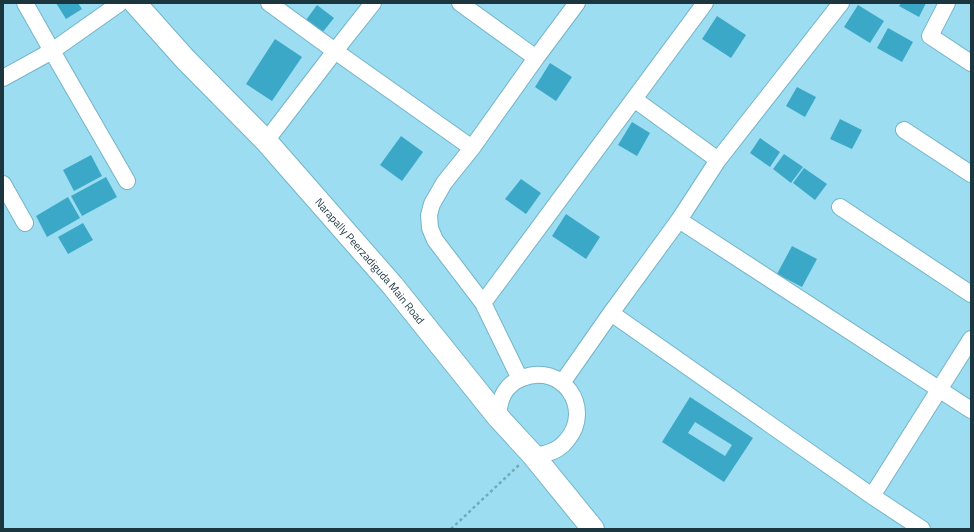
<svg xmlns="http://www.w3.org/2000/svg" width="974" height="532" viewBox="0 0 974 532" font-family="'Titillium Web',sans-serif">
<rect width="100%" height="100%" fill="#9cddf2"/>
<path fill="#3ca8c7" fill-rule="evenodd" d="M56 3H78L82 9 66 19Z
M901 3H926L919 17 899 6Z
M317 5 334 18 322 33 306 20Z
M858 5 884 21 870 43 844 27Z
M717 16 746 35 731 58 702 39Z
M888 28 913 42 902 62 877 48Z
M275 39 302 57 272 101 246 84Z
M550 63 572 77 556 101 535 87Z
M797 87 816 97 805 117 786 106Z
M840 119 862 130 852 149 830 139Z
M632 122 650 133 637 156 618 145Z
M401 136 423 152 402 181 380 165Z
M760 138 780 152 770 167 750 153Z
M784 154 803 167 791 183 773 169Z
M91 155 102 176 74 191 63 170Z
M804 168 827 184 815 200 793 183Z
M106 177 117 197 82 216 71 196Z
M521 179 541 193 526 214 505 199Z
M68 197 80 218 47 237 36 216Z
M566 214 600 237 586 259 552 236Z
M83 223 93 240 68 254 58 237Z
M792 246 817 259 802 287 777 274Z
M690 397 753 438 724 482 662 442ZM695 422 732 445 725 456 688 433Z"/>
<g fill="none" stroke-linecap="round" stroke-linejoin="round">
<g stroke="#74b4c8" stroke-width="18">
<path id="street" d="M25 3 52 51 127 181
M269 3 335 51 472 148
M460 3 536 58
M947 3 930 36 971 63
M3 78 52 51 120 3
M634 99 718 160
M904 130 971 174
M266 141 335 51 373 3
M3 184 25 223
M840 207 971 294
M679 220 971 410
M483 303 705 3
M611 313 872 496 922 529
M520 379 483 303 435 240 430 228 429 215 432 204 444 183 472 148 536 58 577 3
M562 383 611 313 679 220 718 160 841 3
M498 417C499 400 504 385 522 378 562 362 594 408 567 440 562 447 553 452 544 454 540 455 535 454 532 454
M872 496 971 339"/>
</g>
<g stroke="#74b4c8" stroke-width="24">
<g id="secondary">
<path id="s1" d="M135 3 185 59 266 141 393 286 498 417 532 454 593 529"/>
</g>
</g>
<path stroke="#74a8b9" stroke-width="2.5" stroke-dasharray="3 3" stroke-linecap="butt" d="M451 529 519 465"/>
<use href="#street" stroke="#fff" stroke-width="16"/>
<use href="#secondary" stroke="#fff" stroke-width="22"/>
</g>
<g text-anchor="middle" dominant-baseline="central" stroke-width="3.5" stroke-linejoin="round" paint-order="stroke">
<g font-size="11" fill="#1c363f" stroke="#9cddf2">
<text stroke="none"><textPath href="#s1" startOffset="349">Narapally Peerzadiguda Main Road</textPath></text>
</g>
</g>
<rect width="974" height="532" fill="none" stroke="#1c363f" stroke-width="8"/>
</svg>
